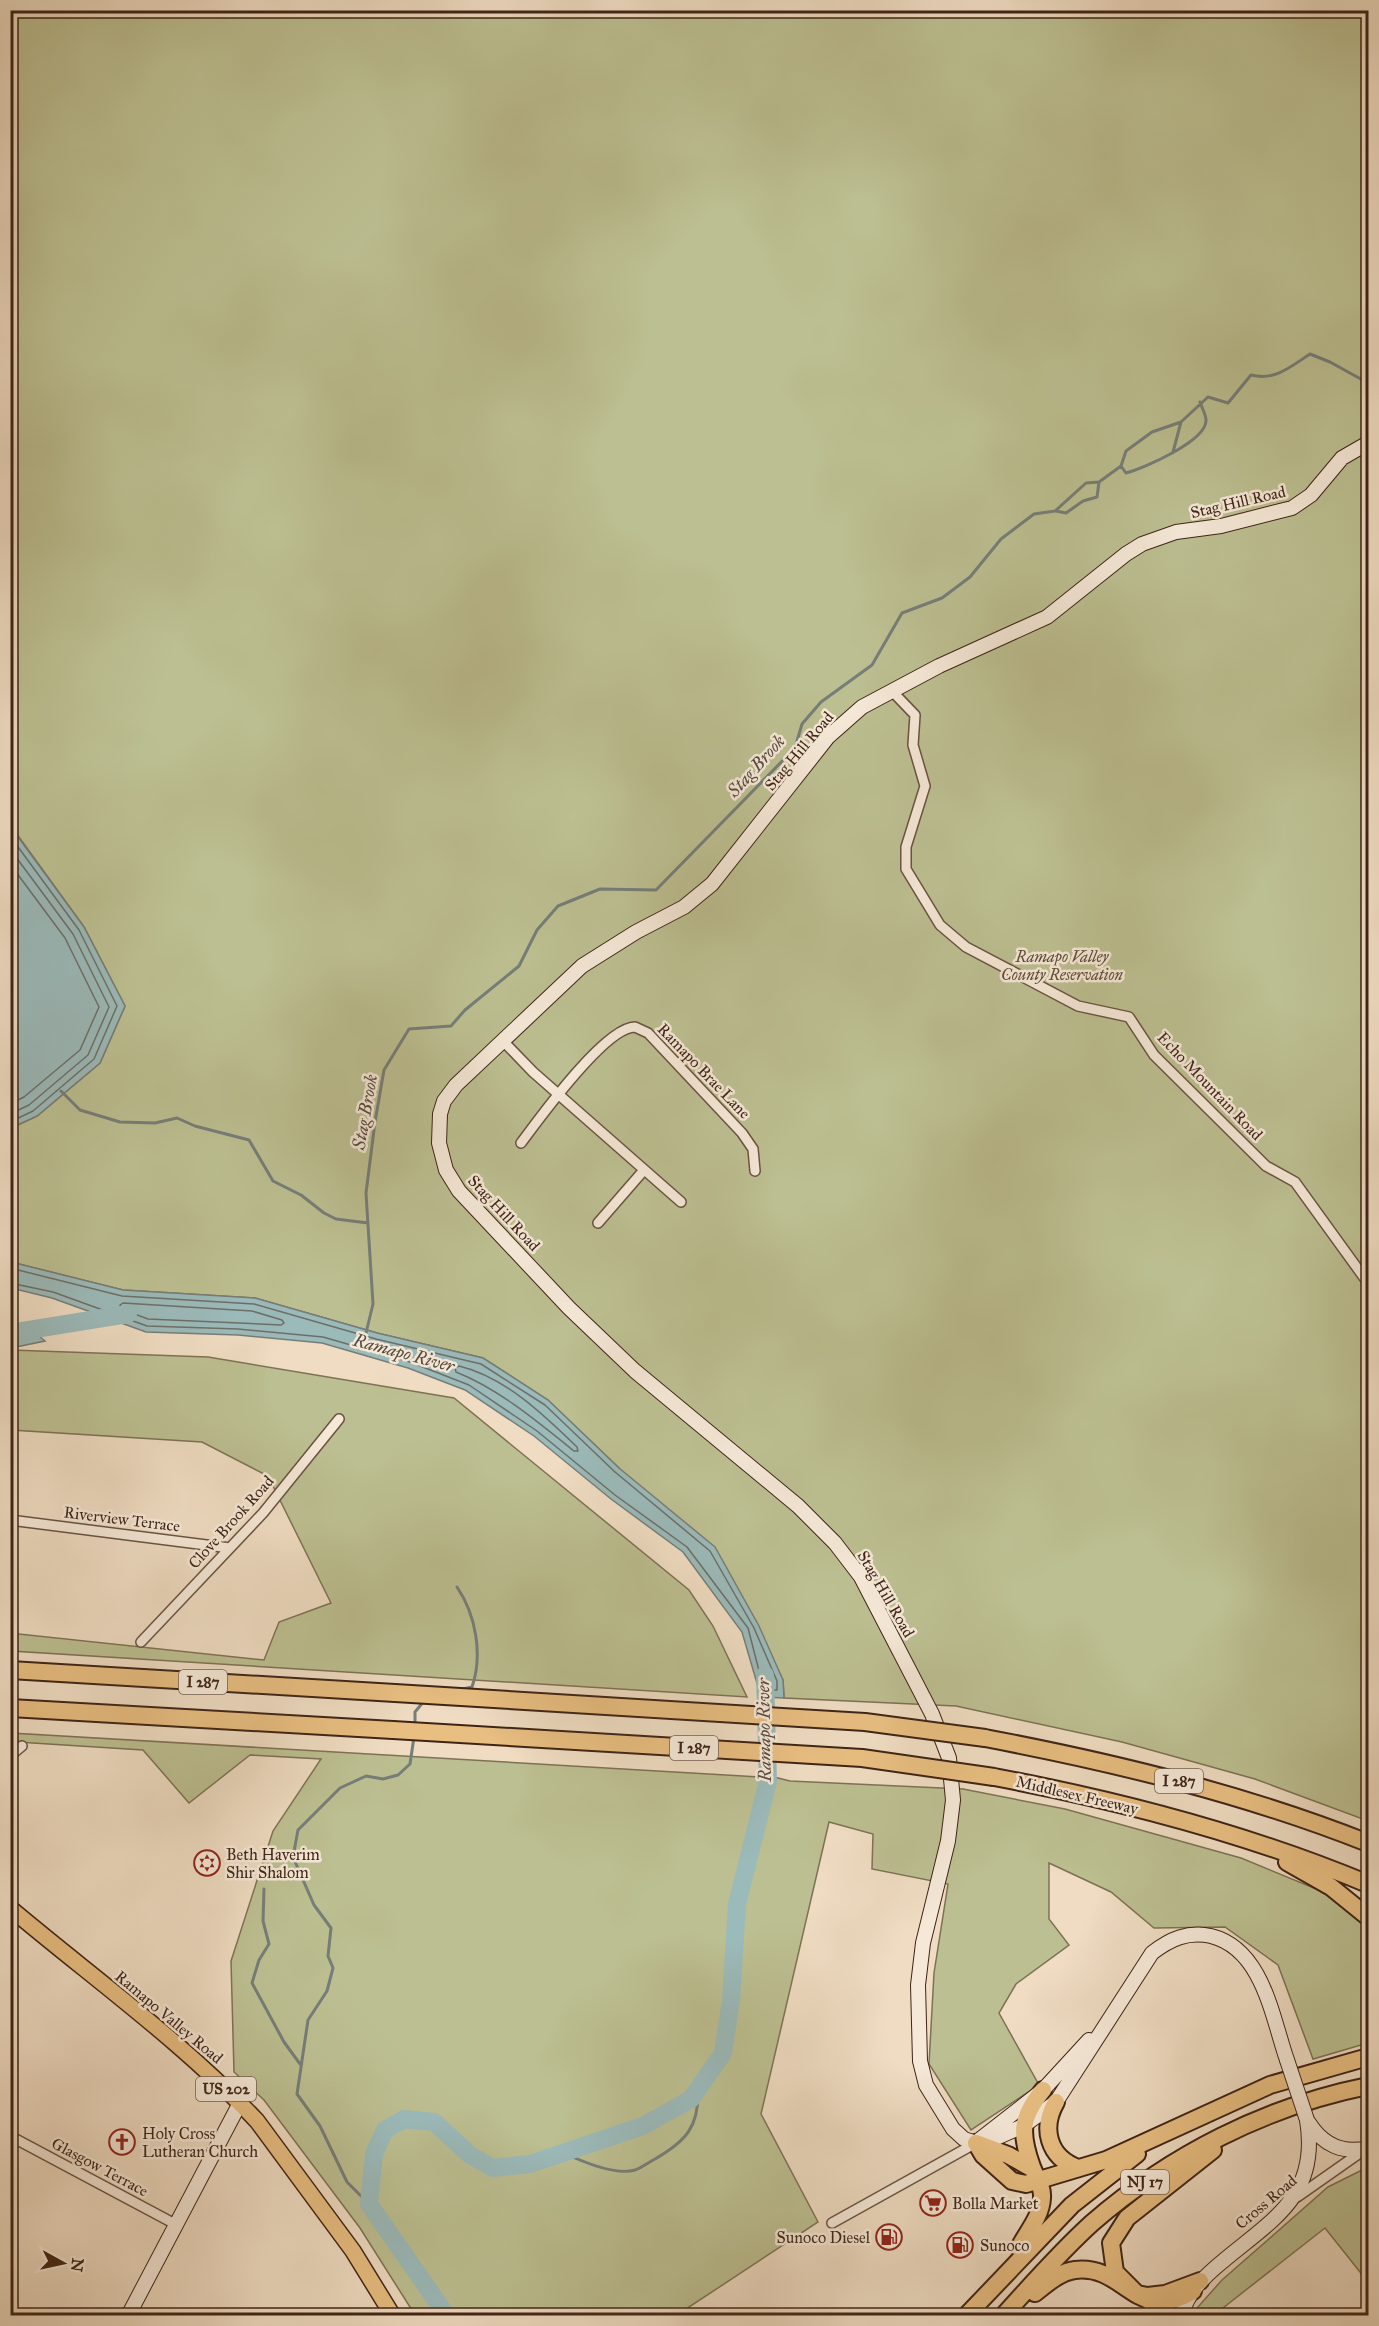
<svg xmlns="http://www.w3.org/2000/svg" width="1379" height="2326" viewBox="0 0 1379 2326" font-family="'IM FELL Great Primer',serif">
<rect width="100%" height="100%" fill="#efdcc2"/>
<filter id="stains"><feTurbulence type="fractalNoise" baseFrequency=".00333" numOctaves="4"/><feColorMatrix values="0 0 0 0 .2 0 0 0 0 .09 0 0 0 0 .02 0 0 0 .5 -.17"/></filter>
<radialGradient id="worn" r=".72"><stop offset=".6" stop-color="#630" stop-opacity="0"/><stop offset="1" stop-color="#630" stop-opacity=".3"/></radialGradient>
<path fill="#bcbf91" stroke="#7e7254" stroke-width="1.5" d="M11 11H1368V1821L1255 1779 1122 1742 956 1706 784 1698 783 1680 619 1468 548 1400 483 1358 377 1333 255 1298 123 1290 11 1262V1128L37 1116 100 1063 125 1006 84 927 11 826Z
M11 1350 208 1357 454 1398 689 1590 713 1626 747 1697 11 1651 10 1633 264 1660 279 1622 331 1603 268 1476 202 1442 11 1430Z
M11 1733 778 1778 790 1781 963 1789 1065 1809 1241 1858 1321 1891 1363 1921 1368 1926V2043L1313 2059 1278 1965 1225 1927 1154 1928 1111 1892 1049 1863V1919L1069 1945 1016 1984 999 2013 1039 2085 971 2130 929 2064 934 1973 948 1884 872 1869 873 1834 829 1822 761 2114 818 2222 677 2315H415L360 2228 264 2100 234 2072 231 1961 273 1831 321 1759 250 1755 189 1803 143 1750 17 1742 11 1746Z
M1368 2167V2282L1325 2228 1214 2315H1207L1197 2308 1222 2280 1328 2187Z"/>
<path fill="#9bbaba" stroke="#767e78" stroke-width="1.5" d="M10 826 84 927 125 1006 100 1063 37 1116 11 1128Z
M11 1262 123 1290 255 1298 377 1333 483 1358 548 1400 619 1468 715 1547 759 1626 783 1680 784 1698 761 1697 742 1632 683 1552 611 1499 534 1436 465 1390 408 1368 322 1343 238 1335 146 1332 52 1298 11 1288Z
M26 1325 45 1341 11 1348V1329Z"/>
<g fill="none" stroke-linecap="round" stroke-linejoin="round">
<path stroke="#6d6f68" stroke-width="1.5" d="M10 836 79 930 117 1006 94 1059 33 1111 10 1122
M10 849 73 934 109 1007 88 1055 29 1105 10 1114
M10 864 65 938 99 1007 80 1050 24 1097 10 1104
M10 1268 122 1296 254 1304 376 1339 481 1364 545 1405 615 1472 710 1551 754 1628 777 1681V1690H764L748 1628 687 1547 615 1495 537 1431 469 1385 410 1362 323 1337 238 1329 147 1326 53 1292 10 1283
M123 1303 252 1311 282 1320 284 1323 281 1325 148 1319 121 1309 120 1305Z
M459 1366C505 1377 544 1415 577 1447L578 1451H574C538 1422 499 1389 456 1372L455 1368Z"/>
<path stroke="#767e78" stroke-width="3" d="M1173 452 1181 422
M1121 466 1126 473C1144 468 1207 441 1206 420 1206 415 1202 408 1200 402
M1056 511 1066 513 1083 501 1097 497 1099 482
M61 1091 80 1110 120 1122 155 1123 177 1118 195 1126 249 1140 273 1181 301 1195 324 1213 336 1219 368 1223
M366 1333 373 1304 366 1193 375 1122 384 1070 409 1029 451 1026 465 1010 519 966 537 930 558 906 600 889 656 890 795 748 802 724 821 702 872 665 902 613 942 598 970 577 1001 539 1034 514 1055 511 1086 483 1099 482 1121 466 1126 451 1152 432 1181 422 1208 397 1228 403 1251 375C1275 381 1290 367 1310 354L1330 362 1368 383
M457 1587C476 1615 483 1655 472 1687L458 1690
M415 1727V1712L424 1701
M264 1889 263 1921 269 1944 259 1960 252 1983 284 2042 300 2064
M564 2153C581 2161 615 2176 635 2170 641 2168 649 2162 655 2159 686 2141 699 2127 698 2090
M369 2204 347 2182 320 2126 297 2094 308 2020 327 1991 333 1968 328 1956 331 1928 314 1905 293 1857 298 1830 340 1788 366 1776 383 1779 398 1775 410 1764 414 1737"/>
<path stroke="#9bbaba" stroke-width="18" d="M10 1333 128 1314
M447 2316 369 2204 374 2154 385 2130 404 2119 434 2122 470 2155 493 2168 530 2164 643 2126 691 2099 723 2053 731 2000 737 1904 768 1781 765 1675"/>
<g stroke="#6b5241" stroke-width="12">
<path id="street" d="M891 690 915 715 913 745 925 786 906 847V869L940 925 966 947 1078 1006 1129 1017 1154 1055 1266 1166 1295 1182 1368 1283
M504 1042 533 1072 681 1202
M521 1143C539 1119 605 1027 635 1027L648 1033 742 1133 753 1149 755 1171
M598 1223 644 1170
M10 1520 230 1548
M141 1642 263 1513 339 1419
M10 1756 22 1746
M10 2136 175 2224
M1297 2197 1364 2150
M832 2223 976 2143
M1149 2309 1156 2316"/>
</g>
<g stroke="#3f2416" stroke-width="16">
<path id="secondary" d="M1287 2060C1272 2017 1263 1949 1211 1936 1188 1931 1170 1939 1152 1953L1056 2102 1023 2126 996 2138 976 2143 964 2139 953 2129 926 2085 920 2061 918 1985 923 1943 948 1841 953 1800 949 1758 932 1714 861 1577 835 1543 798 1506 635 1371 569 1308 459 1191 446 1170 439 1143 440 1114 444 1101 456 1085 582 966 636 932 684 907 712 884 828 737 862 707 939 666 1047 617 1126 554 1142 544 1176 532 1221 526 1292 508 1311 495 1342 458 1368 443
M1309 2123C1323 2145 1343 2154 1368 2148
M979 2140 1043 2090 1089 2040
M128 2316 240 2103
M1182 2316C1186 2295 1201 2280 1216 2267 1269 2221 1320 2199 1307 2120"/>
</g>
<g stroke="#3f2416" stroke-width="18">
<path id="primary" d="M10 1908C93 1978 183 2042 257 2121L353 2251 393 2316"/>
</g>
<g stroke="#3f2416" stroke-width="20">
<path id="highway" d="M10 1670 395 1693
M10 1708 393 1730
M985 1738C1116 1763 1244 1794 1368 1843
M994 1777C1122 1801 1248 1834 1368 1884
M1287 1862 1331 1887 1368 1917
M1056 2102C1041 2128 1048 2157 1078 2168
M976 2143 983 2155 1012 2181 1026 2184 1106 2160 1270 2085 1368 2057
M976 2143 1008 2155 1033 2169
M1019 2248C1027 2232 1041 2217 1042 2198 1043 2186 1036 2178 1032 2167 1020 2134 1020 2118 1043 2090
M1200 2281 1165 2294 1148 2296 1137 2294 1115 2272 1111 2243 1127 2218 1213 2150
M1035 2293C1047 2284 1059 2272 1075 2270 1126 2264 1136 2326 1193 2291
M966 2316 1072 2205 1137 2154
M1003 2316C1032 2284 1060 2252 1092 2223 1170 2155 1267 2106 1368 2086"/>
</g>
<use href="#street" stroke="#f5e8d7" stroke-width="9"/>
<use href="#secondary" stroke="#f5e8d7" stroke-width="14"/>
<use href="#primary" stroke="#e8be81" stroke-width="15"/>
<use href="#highway" stroke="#e8be81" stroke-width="16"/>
<g stroke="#3f2416" stroke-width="16" stroke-linecap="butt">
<path id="secondary-bridge" d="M1287 2060 1307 2120"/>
</g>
<g stroke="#3f2416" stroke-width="20" stroke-linecap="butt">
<path id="highway-bridge" d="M395 1693 865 1722 985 1738
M393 1730 862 1758 994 1777"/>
</g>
<use href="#secondary-bridge" stroke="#f5e8d7" stroke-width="14"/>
<use href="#highway-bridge" stroke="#e8be81" stroke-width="16"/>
</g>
<defs>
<g id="synagogue-ring" transform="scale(1.35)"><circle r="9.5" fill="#f5e8d7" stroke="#8f2418" stroke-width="1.5"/><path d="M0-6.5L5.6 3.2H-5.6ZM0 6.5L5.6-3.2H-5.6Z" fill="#8f2418"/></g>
<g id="church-ring" transform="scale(1.35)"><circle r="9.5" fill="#f5e8d7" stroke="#8f2418" stroke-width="1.5"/><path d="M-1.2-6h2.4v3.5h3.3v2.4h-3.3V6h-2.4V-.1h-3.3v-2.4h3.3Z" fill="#8f2418"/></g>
<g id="supermarket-ring" transform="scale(1.35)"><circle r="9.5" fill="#f5e8d7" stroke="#8f2418" stroke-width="1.5"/><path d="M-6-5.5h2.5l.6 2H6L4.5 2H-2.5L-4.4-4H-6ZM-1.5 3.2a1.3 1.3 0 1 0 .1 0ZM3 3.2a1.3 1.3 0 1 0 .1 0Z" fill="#8f2418"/></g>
<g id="fuel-ring" transform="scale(1.35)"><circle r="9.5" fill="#f5e8d7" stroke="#8f2418" stroke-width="1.5"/><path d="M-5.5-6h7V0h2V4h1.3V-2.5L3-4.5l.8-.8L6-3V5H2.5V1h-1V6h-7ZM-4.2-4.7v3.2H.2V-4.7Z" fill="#8f2418"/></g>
</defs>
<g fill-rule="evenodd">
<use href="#synagogue-ring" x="207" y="1863"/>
<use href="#church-ring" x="122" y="2142"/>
<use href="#supermarket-ring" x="933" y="2203"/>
<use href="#fuel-ring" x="889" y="2237"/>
<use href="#fuel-ring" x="960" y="2245"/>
</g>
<g text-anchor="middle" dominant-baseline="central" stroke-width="5" stroke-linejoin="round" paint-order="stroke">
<g fill="#f5e8d7" stroke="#765f50" stroke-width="1.5">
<rect x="179" y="1670" width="48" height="24" rx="4.5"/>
<rect x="670" y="1736" width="48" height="24" rx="4.5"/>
<rect x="1155" y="1769" width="48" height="24" rx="4.5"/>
<rect x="196" y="2077" width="60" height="24" rx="4.5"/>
<rect x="1121" y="2170" width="48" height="24" rx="4.5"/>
</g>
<g font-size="15" font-weight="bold" fill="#3f2416">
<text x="203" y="1682">I 287</text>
<text x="694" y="1748">I 287</text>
<text x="1179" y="1781">I 287</text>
<text x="226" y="2089">US 202</text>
<text x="1145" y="2182">NJ 17</text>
</g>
<g font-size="16" fill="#3f2416" stroke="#f5e8d7">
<text transform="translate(1238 502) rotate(-13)">Stag Hill Road</text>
<text transform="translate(799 751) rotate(-50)">Stag Hill Road</text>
<text transform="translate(704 1071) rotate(46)">Ramapo Brae Lane</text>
<text transform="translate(1210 1086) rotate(46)">Echo Mountain Road</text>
<text transform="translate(504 1213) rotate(47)">Stag Hill Road</text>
<text transform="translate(122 1519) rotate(7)">Riverview Terrace</text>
<text transform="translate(231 1522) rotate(-48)">Clove Brook Road</text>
<text transform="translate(886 1594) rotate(60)">Stag Hill Road</text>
<text transform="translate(1077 1795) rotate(13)">Middlesex Freeway</text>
<text transform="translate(169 2017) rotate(40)">Ramapo Valley Road</text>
<text transform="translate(100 2167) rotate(28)">Glasgow Terrace</text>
<text transform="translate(1266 2202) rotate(-40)">Cross Road</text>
</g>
<g font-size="16" font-style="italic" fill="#5e4b35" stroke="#f5e8d7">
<text x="1062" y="956">Ramapo Valley<tspan x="1062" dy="18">County Reservation</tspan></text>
</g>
<g font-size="16" fill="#3f2416" stroke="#f5e8d7" text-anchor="start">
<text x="226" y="1854">Beth Haverim<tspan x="226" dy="18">Shir Shalom</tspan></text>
<text x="142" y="2133">Holy Cross<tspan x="142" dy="18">Lutheran Church</tspan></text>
<text x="952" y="2203">Bolla Market</text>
<text x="870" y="2237" text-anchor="end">Sunoco Diesel</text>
<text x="980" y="2245">Sunoco</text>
</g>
<g font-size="18" font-style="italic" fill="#564a3f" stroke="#f5e8d7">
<text transform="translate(756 766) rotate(-48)">Stag Brook</text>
<text transform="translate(365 1112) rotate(-80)">Stag Brook</text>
<text transform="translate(404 1353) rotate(15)">Ramapo River</text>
<text transform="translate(764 1730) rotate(-91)">Ramapo River</text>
</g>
</g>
<rect width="1379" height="2326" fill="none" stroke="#efdcc2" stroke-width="36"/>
<rect x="12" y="12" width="1355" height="2302" fill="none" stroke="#3f2416" stroke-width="3"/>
<rect x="18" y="18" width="1343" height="2290" fill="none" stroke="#3f2416" stroke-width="1.5"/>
<g transform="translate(63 2263) rotate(98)" stroke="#f5e8d7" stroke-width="4.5" paint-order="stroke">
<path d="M0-4.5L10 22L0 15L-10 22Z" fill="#3f2416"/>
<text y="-9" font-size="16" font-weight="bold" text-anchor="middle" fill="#3f2416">N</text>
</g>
<rect width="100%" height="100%" filter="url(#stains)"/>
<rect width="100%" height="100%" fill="url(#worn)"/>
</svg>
